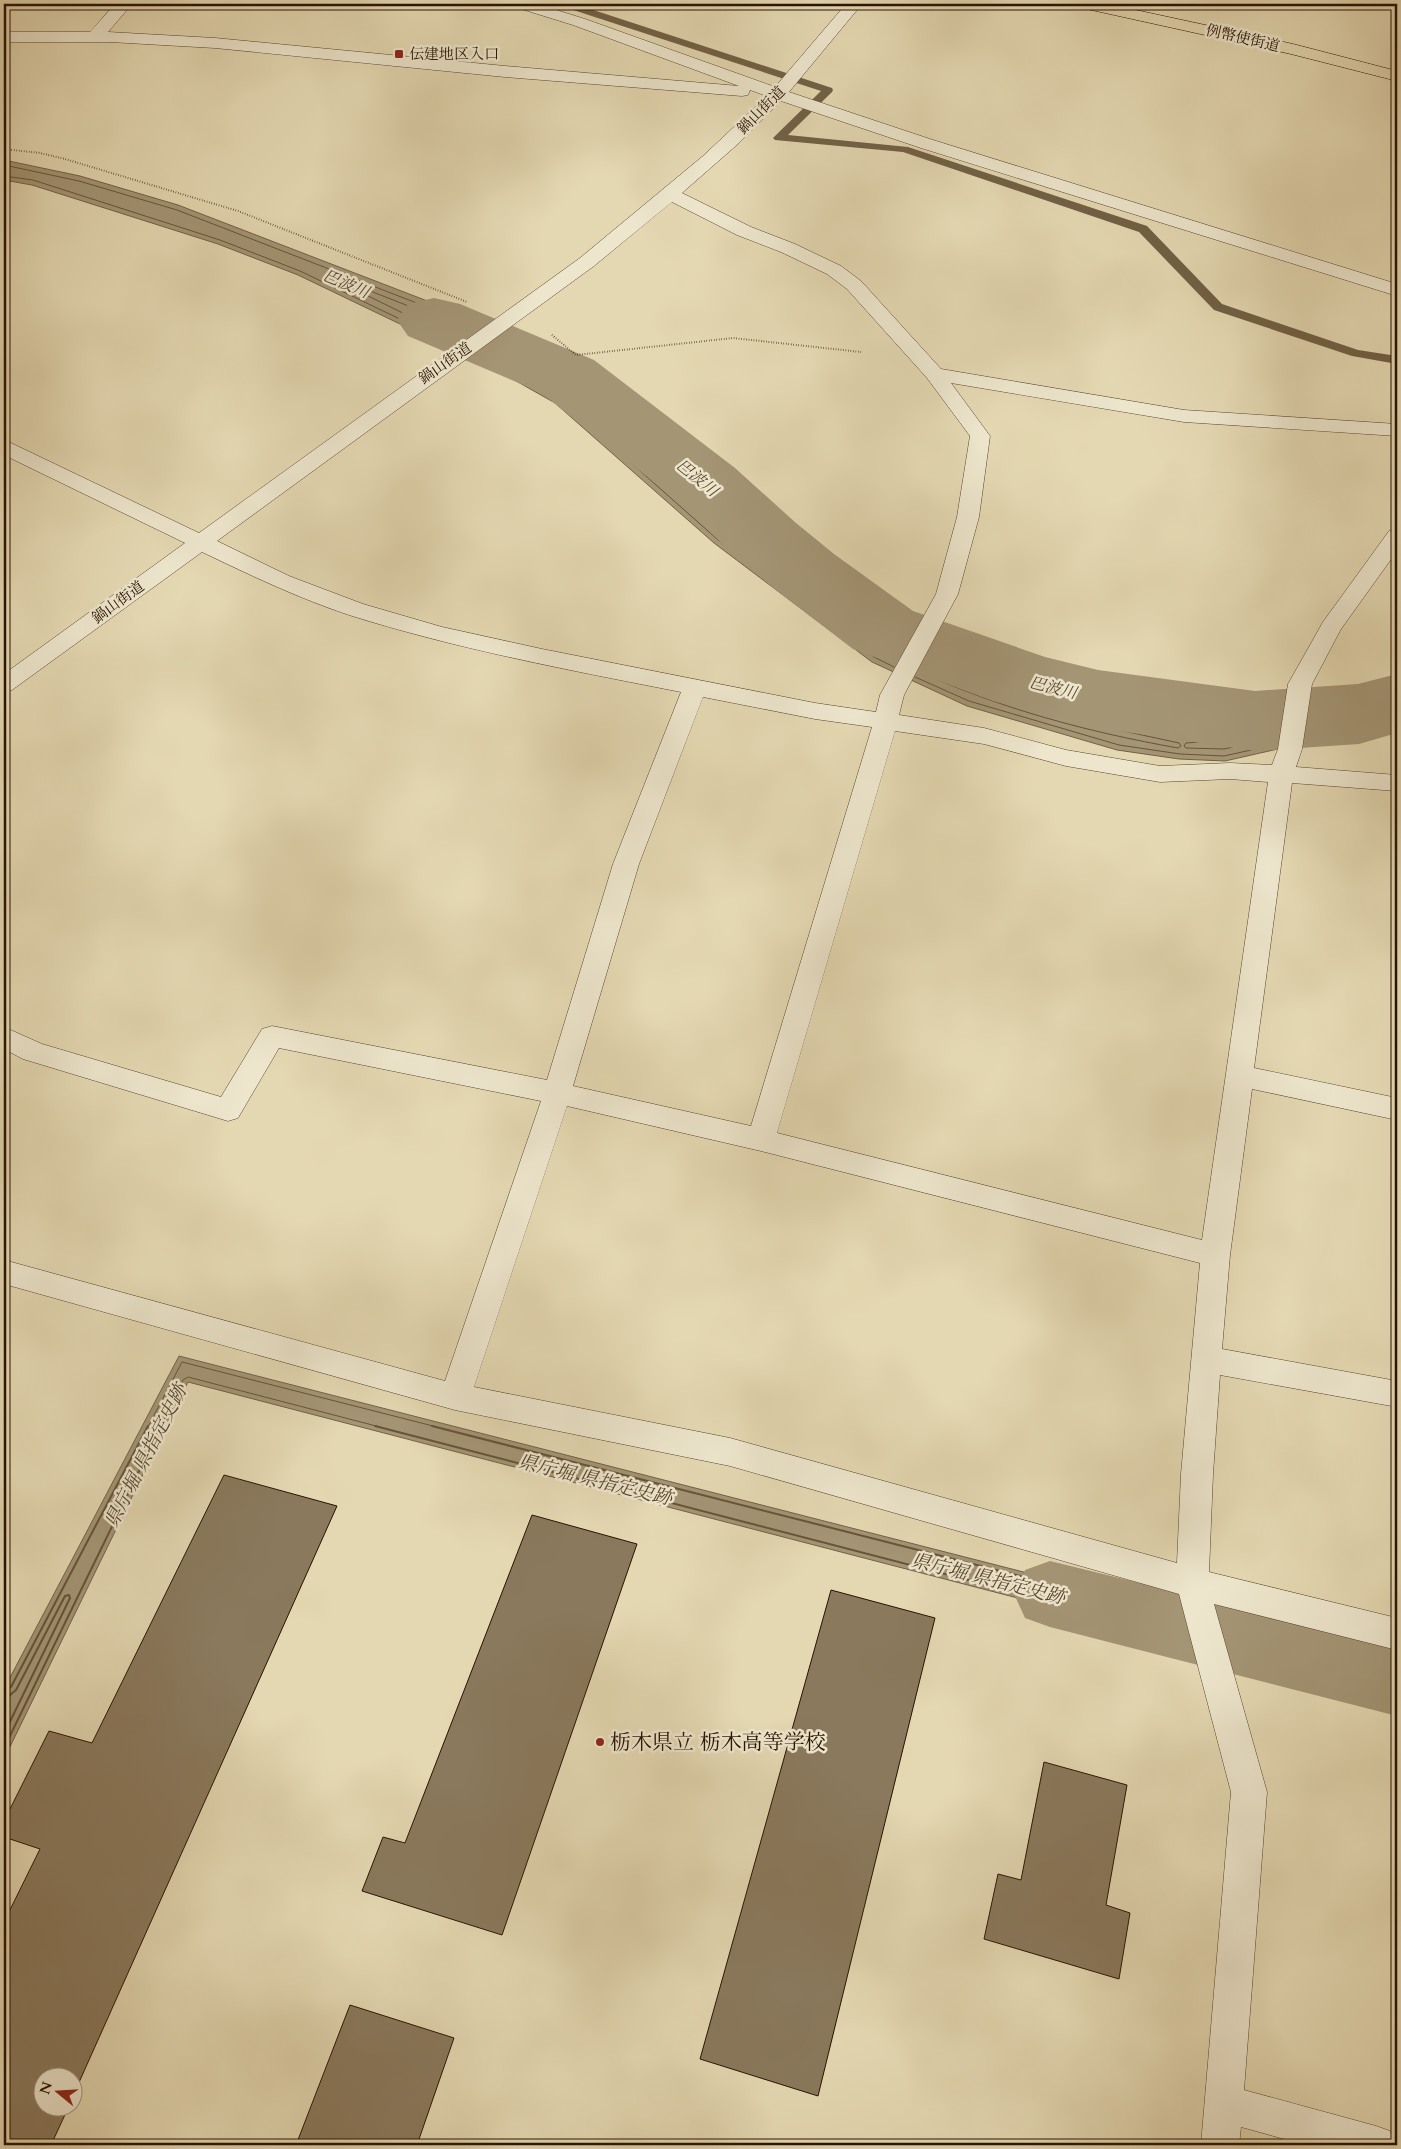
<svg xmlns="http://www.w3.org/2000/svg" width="1401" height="2149" viewBox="0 0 1401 2149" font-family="Cardo,'Noto Serif JP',serif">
<rect width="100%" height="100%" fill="#e4d8b2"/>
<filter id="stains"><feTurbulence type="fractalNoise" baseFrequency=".004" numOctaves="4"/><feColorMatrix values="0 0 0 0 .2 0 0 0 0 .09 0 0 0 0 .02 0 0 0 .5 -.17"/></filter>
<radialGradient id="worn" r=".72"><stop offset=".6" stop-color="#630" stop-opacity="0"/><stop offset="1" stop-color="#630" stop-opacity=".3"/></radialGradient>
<path fill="#a49575" stroke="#726146" d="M4 160 80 176 178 205 456 312 546 351 566 377 626 421 728 502 743 523 895 637 929 657 982 679 1094 713 1183 732 1226 729 1397 690V722L1225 761 1179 759 1117 750 967 706 872 662 714 543 555 403 502 373 298 275 218 244 32 185 4 180Z
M179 1356 1133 1600 1129 1627 188 1382 4 1759V1689Z
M1265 1625 1397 1657V1694L1261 1663Z"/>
<path fill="#e4d8b2" d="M463 312 532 342 492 371 424 338Z"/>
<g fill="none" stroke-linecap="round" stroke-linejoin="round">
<path stroke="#66543a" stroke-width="1" d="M4 165 79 181 177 210 481 328
M4 176 33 180 220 240 300 271 456 346
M500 336 543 355 563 381 623 425 724 506 740 527 892 641 905 648
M462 342 358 291 357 288 360 287 475 332
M480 350 558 391 561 390V387L539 360 494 340
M475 355 559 399 717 539 874 657 894 667
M924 660 981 683 1092 718 1182 737 1227 733 1281 721
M897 661 877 652 721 534 567 398V395L570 394 720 510 736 532 901 654
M918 671C1001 709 1088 732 1178 748L1181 746 1179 743 1091 724 979 689 921 665
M915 677 969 701 1119 745 1180 754 1224 756 1278 744
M1308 715 1397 695
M1307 722 1397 702
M1306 731 1397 711
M1279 737 1224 749 1186 748 1184 746 1186 743 1228 740 1280 728
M1305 738 1397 718
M148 1427 182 1362 437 1427
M160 1427 183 1380 188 1377 380 1427"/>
<path stroke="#66543a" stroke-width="2" d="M375 1426 1122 1620 1125 1619 1126 1603 432 1426
M1098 1602 1119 1607 1120 1611 1096 1607 1095 1604Z
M1397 1662 1273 1632 1270 1634 1267 1657 1268 1660 1397 1689
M1397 1668 1278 1640 1275 1642 1274 1653 1276 1655 1397 1683
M4 1690 11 1687 148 1426
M4 1696 10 1695 16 1690 65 1596 69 1595 70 1598 4 1734
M4 1748 161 1426"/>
<path fill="#726146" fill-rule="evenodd" d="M560 4H575L832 88 833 90 832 92 788 135 908 147 1147 226 1222 304 1358 350 1397 356V364L1352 356 1214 310 1139 232 903 152 775 140 773 138 775 136 821 91 561 6Z"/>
<path fill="#a49575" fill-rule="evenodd" d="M1050 1561 1397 1646V1716L1050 1627 1025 1618 1014 1594 1025 1570Z"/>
<path fill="#a49575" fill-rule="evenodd" d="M434 298 460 304 594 360 735 468 796 523 834 554 913 611 1045 657 1098 670 1255 691 1358 684 1397 674V733L1359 744 1255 751 1098 728 993 701 853 649 776 590 738 559 679 502 540 392 408 336 397 320 408 304Z"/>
</g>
<path fill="#8a795d" stroke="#281300" d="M224 1475 337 1506 72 2098V2076H42V2106H69L51 2145H4V1922L40 1849 4 1837V1821L49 1731 92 1743Z
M532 1515 637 1544 502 1935 362 1891 383 1837 405 1843Z
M831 1590 935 1618 818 2096 700 2059Z
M1044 1762 1127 1785 1106 1905 1130 1913 1119 1979 984 1939 998 1874 1021 1880Z
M350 2005 454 2038 417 2145H296Z"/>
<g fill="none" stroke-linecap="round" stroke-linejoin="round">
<g stroke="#57442c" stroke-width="1">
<path id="minor" d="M115 4H132L108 32 215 38 505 66 739 86 573 25 515 7 513 4H537L585 19 775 87 846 4H862L789 92 933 140 1397 284V296L921 148 781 101 739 143 682 193 751 227 795 244 841 266 861 281 941 369 1184 410 1397 424V436L1184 422 951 383 990 436 979 517 958 594 904 695 899 715 984 728 1066 750 1160 766 1230 763 1272 765 1278 749 1288 684 1323 622 1389 531 1397 529V551L1341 629 1312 684 1302 749 1296 767 1397 775V791L1292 783 1254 1068 1397 1098V1120L1252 1089 1230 1255 1222 1349 1397 1381V1407L1220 1375 1213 1474 1209 1572 1397 1618V1650L1214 1604 1267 1792 1244 2090 1376 2126 1390 2131 1395 2145H1306L1241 2127 1239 2145H1201L1231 1792 1179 1594 730 1466 455 1410 4 1284V1260L445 1381 541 1101 279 1048 238 1118 228 1121 23 1059 4 1049V1027L42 1044 221 1097 262 1029 272 1026 547 1080 613 864 681 692C569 670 457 649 349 615 298 598 250 575 202 552L12 690 4 693V674L185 543 4 455V441L11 443 199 533 580 258 703 156 767 96 750 90 748 95 742 96 505 77 215 48 110 42H4V32H90ZM672 202 737 235 781 252 827 274 847 289 927 378 970 436 957 517 936 594 880 695 876 712 815 703 542 649 442 627 363 604 289 576 217 541 594 266ZM703 697 815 719 872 727 751 1126 573 1086 639 864ZM895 731 984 744 1066 766 1160 782 1230 779 1268 782 1202 1240 777 1133ZM567 1106 761 1151 1200 1263 1181 1474 1177 1563 730 1438 474 1387Z"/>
</g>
<g stroke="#281300" stroke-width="1">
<path id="major" d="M1079 4H1108L1293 44 1397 71V81L1291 54 1087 9 1081 7Z"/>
</g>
<path stroke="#281300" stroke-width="2" stroke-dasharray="0.5 2" stroke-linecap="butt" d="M4 149 40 153 65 159 238 211 467 302
M552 335 576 355 733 338 861 352"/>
<use href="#minor" fill="#ede6cd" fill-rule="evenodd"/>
<use href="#major" fill="#e4d8b2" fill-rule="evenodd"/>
</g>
<g fill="#8f2418" stroke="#ede6cd" stroke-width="2">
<rect x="394" y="49" width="10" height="10" rx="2.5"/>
<circle cx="600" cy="1742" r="5"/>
</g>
<g text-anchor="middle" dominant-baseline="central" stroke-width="5" stroke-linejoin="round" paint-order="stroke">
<g font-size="15" fill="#281300" stroke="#ede6cd">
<text transform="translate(1243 38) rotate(13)">例幣使街道</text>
<text transform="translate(761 110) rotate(-45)">鍋山街道</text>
<text transform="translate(445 363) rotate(-35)">鍋山街道</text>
<text transform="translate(118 602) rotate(-36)">鍋山街道</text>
</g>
<g font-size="15" fill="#281300" stroke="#ede6cd" text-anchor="start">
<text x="409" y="54">伝建地区入口</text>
</g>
<g font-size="16" font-style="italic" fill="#5a472f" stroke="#ede6cd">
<text transform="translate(346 284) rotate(23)">巴波川</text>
<text transform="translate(697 478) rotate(39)">巴波川</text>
<text transform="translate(1053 688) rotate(14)">巴波川</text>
</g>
<g font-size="19" font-style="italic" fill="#5a472f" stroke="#ede6cd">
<text transform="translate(146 1456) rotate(-63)">県庁堀 県指定史跡</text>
<text transform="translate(595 1480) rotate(14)">県庁堀 県指定史跡</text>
<text transform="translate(988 1579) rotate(14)">県庁堀 県指定史跡</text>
</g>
<g font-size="21" fill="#281300" stroke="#ede6cd" text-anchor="start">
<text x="610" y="1742">栃木県立 栃木高等学校</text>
</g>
</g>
<rect width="1401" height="2149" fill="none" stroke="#e4d8b2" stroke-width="20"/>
<rect x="5" y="5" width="1391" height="2139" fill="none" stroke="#281300" stroke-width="2.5"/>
<rect x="10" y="10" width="1381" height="2129" fill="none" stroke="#281300"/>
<g transform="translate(58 2092) rotate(288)"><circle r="24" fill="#ede6cd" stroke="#9e927b"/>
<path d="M0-4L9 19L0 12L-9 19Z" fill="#8f2418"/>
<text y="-8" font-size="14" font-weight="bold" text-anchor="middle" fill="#281300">N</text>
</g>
<rect width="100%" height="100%" filter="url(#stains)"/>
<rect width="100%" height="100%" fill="url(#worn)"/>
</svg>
